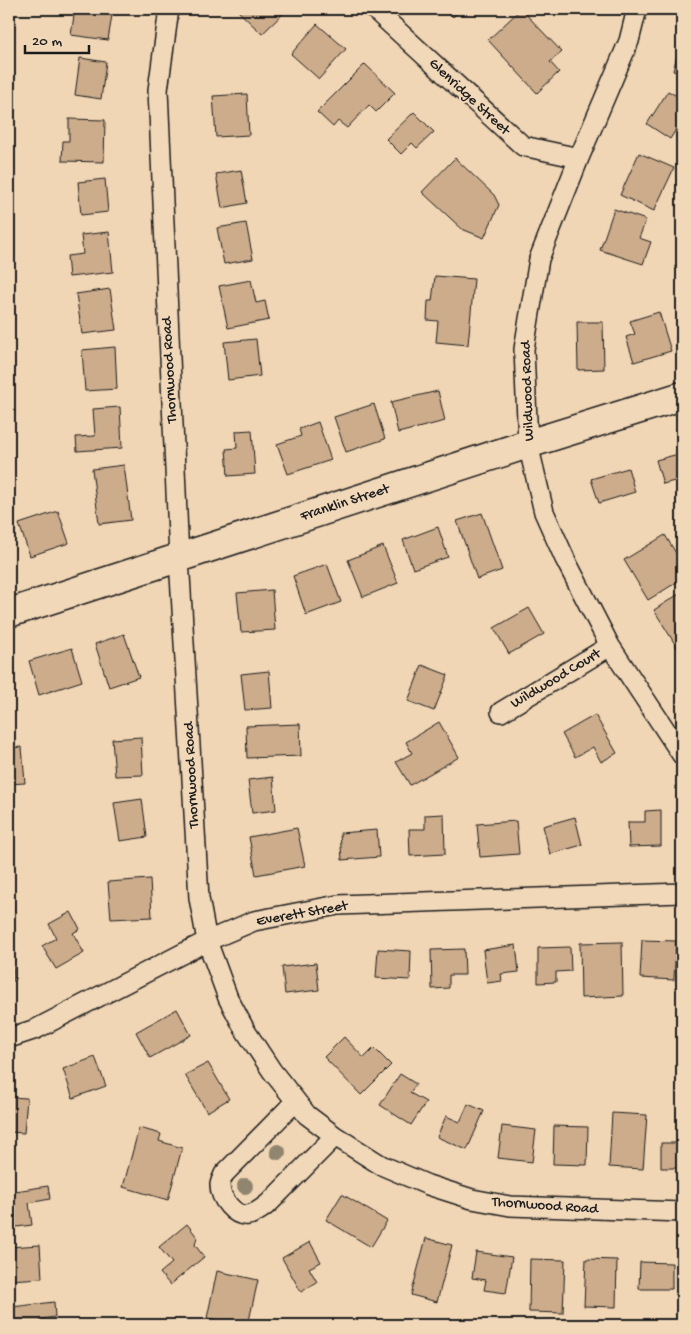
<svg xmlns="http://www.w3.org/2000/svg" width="691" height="1334" viewBox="0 0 691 1334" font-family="'Gochi Hand',sans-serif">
<rect width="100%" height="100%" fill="#f1d6b5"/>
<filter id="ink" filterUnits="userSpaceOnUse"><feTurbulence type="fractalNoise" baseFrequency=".02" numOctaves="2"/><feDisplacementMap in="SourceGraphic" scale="10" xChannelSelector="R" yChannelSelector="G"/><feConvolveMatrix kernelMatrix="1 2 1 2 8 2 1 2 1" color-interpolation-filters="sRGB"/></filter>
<g filter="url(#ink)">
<path fill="#ccac8b" stroke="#1c1c1c" d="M75 9H113L108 40 71 35Z
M236 9H288L262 34Z
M445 9H461L453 17Z
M521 9 562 52 550 62 559 72 537 93 488 40Z
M317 24 346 49 319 79 291 54Z
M682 36V73L673 71Z
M80 58 106 62 101 99 75 95Z
M365 64 395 93 376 112 369 105 347 128 338 121 333 127 317 112Z
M668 91 682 99V120L670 139 647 124Z
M247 94 249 135 216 137 213 96Z
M414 112 434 132 417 148 412 143 401 154 386 139Z
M69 119 105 120 104 162 62 161 63 141H69Z
M639 153 674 168 654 211 620 195Z
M455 158 494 195 499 205 484 238 462 229 422 192Z
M241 170 247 203 222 208 216 174Z
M105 179 108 212 81 215 78 182Z
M614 209 646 220 639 238 651 242 643 264 600 250Z
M246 223 253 259 224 264 217 228Z
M109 232 113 272 69 277 67 256 83 254 81 235Z
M435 276 474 279 468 345 436 342 438 321 427 320 428 301H432Z
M251 280 256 303 265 301 269 320 228 328 219 286Z
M110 289 116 330 82 334 76 294Z
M659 312 671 351 634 362 626 337 635 334 630 321Z
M577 322H603L604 369 578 370Z
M256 339 260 376 228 380 224 342Z
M115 347 117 389 85 391 82 350Z
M438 391 445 421 398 433 391 402Z
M374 404 385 439 346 452 334 417Z
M120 407 122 448 77 451 76 437 95 436 93 409Z
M318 422 331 460 288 474 277 444 301 436 299 429Z
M252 430 255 474 228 476 226 449 237 448 236 431Z
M682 453V479L663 484 656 460Z
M124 465 131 520 99 524 92 469Z
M628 468 635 492 599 503 591 479Z
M58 511 69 543 30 556 19 524Z
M482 513 502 570 477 579 457 521Z
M438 527 448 557 413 569 403 540Z
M665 535 682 563V579L648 600 624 560Z
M383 546 398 583 363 597 348 560Z
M327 564 341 602 306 615 293 576Z
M272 590 275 630 241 632 237 593Z
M682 592V646L678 649 654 610Z
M529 608 544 634 509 654 494 628Z
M124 634 139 677 109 687 95 644Z
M72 648 82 681 39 695 29 661Z
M422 665 448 675 434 711 408 701Z
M269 671 272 708 245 710 241 674Z
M595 715 617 753 601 762 593 747 575 757 562 734Z
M439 722 459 757 410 785 396 762 412 753 406 742Z
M300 724 301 756 247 758 246 726Z
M141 737 143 775 115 776 112 739Z
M22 747 25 783 9 784V748Z
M273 777 276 810 252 813 248 780Z
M142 799 147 837 120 841 114 803Z
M661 810V846L629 847 628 822H645V811Z
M444 814 445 854 410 856 409 829H425V815Z
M575 817 582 845 550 854 543 826Z
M516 821 519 854 480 857 477 824Z
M297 828 305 866 256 875 249 837Z
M377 830 379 857 342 860 340 833Z
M9 866H10L14 912H9Z
M150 879 152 917 111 919 108 882Z
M71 912 80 929 73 933 84 953 56 969 42 946 56 938 49 924Z
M642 940 676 941 674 980 640 978Z
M622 942 623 996 581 998 580 943Z
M9 944H12L14 981H9Z
M516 945 519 972 501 974 502 981 487 983 483 950Z
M570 947 571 971 556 972V982L538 983V948Z
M378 949 411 951 410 980 376 978Z
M464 949 465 975H449V988L432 989 431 950Z
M316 963 319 990 285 994 282 967Z
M177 1009 191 1035 150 1058 136 1032Z
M344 1037 364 1058 374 1048 391 1065 361 1095 324 1057Z
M95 1057 106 1086 73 1098 63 1069Z
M208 1063 229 1099 207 1112 185 1075Z
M400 1074 416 1084 410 1093 426 1102 411 1125 380 1105Z
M9 1097 27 1098 24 1133 9 1132Z
M468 1104 484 1111 467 1150 437 1137 446 1116 460 1122Z
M612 1113 647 1115 643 1169 609 1167Z
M502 1126 536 1130 532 1162 498 1158Z
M554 1126 588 1127 587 1165 553 1164Z
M139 1128 161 1134 159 1141 182 1148 168 1200 123 1187Z
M661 1143H682V1168H661Z
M48 1186 50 1199 29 1203 32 1225 9 1228V1192Z
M342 1194 387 1221 371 1247 326 1220Z
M187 1224 197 1237 195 1245 204 1257 170 1285 160 1273 172 1263 159 1247Z
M426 1238 452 1245 437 1302 411 1295Z
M310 1242 321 1262 309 1268 317 1282 301 1292 282 1258Z
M40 1245 42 1278 9 1280V1247Z
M476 1252 512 1257 506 1293 484 1290 486 1280 472 1278Z
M530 1259 565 1260 563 1313 529 1312Z
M586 1259 617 1260 616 1307 584 1306Z
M640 1262 672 1263V1289H639Z
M217 1271 258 1280 248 1325 207 1318Z
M54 1302 55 1317 40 1319 41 1325H14L12 1307Z"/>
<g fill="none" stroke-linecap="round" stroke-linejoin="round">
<g stroke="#1c1c1c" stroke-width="22">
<path id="street" d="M169 9 158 90 179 558 199 898 207 941 228 998 245 1030 272 1071 307 1115 335 1136 381 1165 428 1185 472 1199 510 1206 682 1212
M374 9 523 146 579 158
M637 9 629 41 579 158 539 259 524 349 528 444 544 512 565 559 610 646 682 755
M501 712 610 646
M9 1038 36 1029 207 941 254 921 338 905 682 893
M296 1101 224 1174C223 1177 220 1182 220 1185 220 1198 234 1217 248 1215 256 1214 264 1207 269 1203L335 1136"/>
</g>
<g stroke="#1c1c1c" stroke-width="31">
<path id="secondary" d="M9 613 528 444 682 396"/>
</g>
<use href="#street" stroke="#f1d8b9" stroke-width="19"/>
<use href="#secondary" stroke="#f1d8b9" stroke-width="28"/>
</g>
<g fill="#90866f">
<circle cx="278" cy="1152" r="8"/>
<circle cx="245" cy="1186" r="8"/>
</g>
</g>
<g text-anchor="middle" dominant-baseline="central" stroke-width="4" stroke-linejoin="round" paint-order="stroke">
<g font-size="15" fill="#1c1c1c" stroke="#f1d8b9">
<text transform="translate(469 97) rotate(43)">Glenridge Street</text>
<text transform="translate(170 370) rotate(-93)">Thornwood Road</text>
<text transform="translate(528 391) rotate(-92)">Wildwood Road</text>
<text transform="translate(345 503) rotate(-18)">Franklin Street</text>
<text transform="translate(556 679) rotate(-31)">Wildwood Court</text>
<text transform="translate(192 775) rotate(-93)">Thornwood Road</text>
<text transform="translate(302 914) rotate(-10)">Everett Street</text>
<text transform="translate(545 1206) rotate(4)">Thornwood Road</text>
</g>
</g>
<rect width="691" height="1334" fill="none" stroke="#f1d8b9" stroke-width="30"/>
<rect x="15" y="15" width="661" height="1304" fill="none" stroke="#1c1c1c" stroke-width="2" filter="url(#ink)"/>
<path d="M25 45v8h64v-8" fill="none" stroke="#1c1c1c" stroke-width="2.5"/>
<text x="32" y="45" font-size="15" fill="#1c1c1c" stroke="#f1d8b9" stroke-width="4" paint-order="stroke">20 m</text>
</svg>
